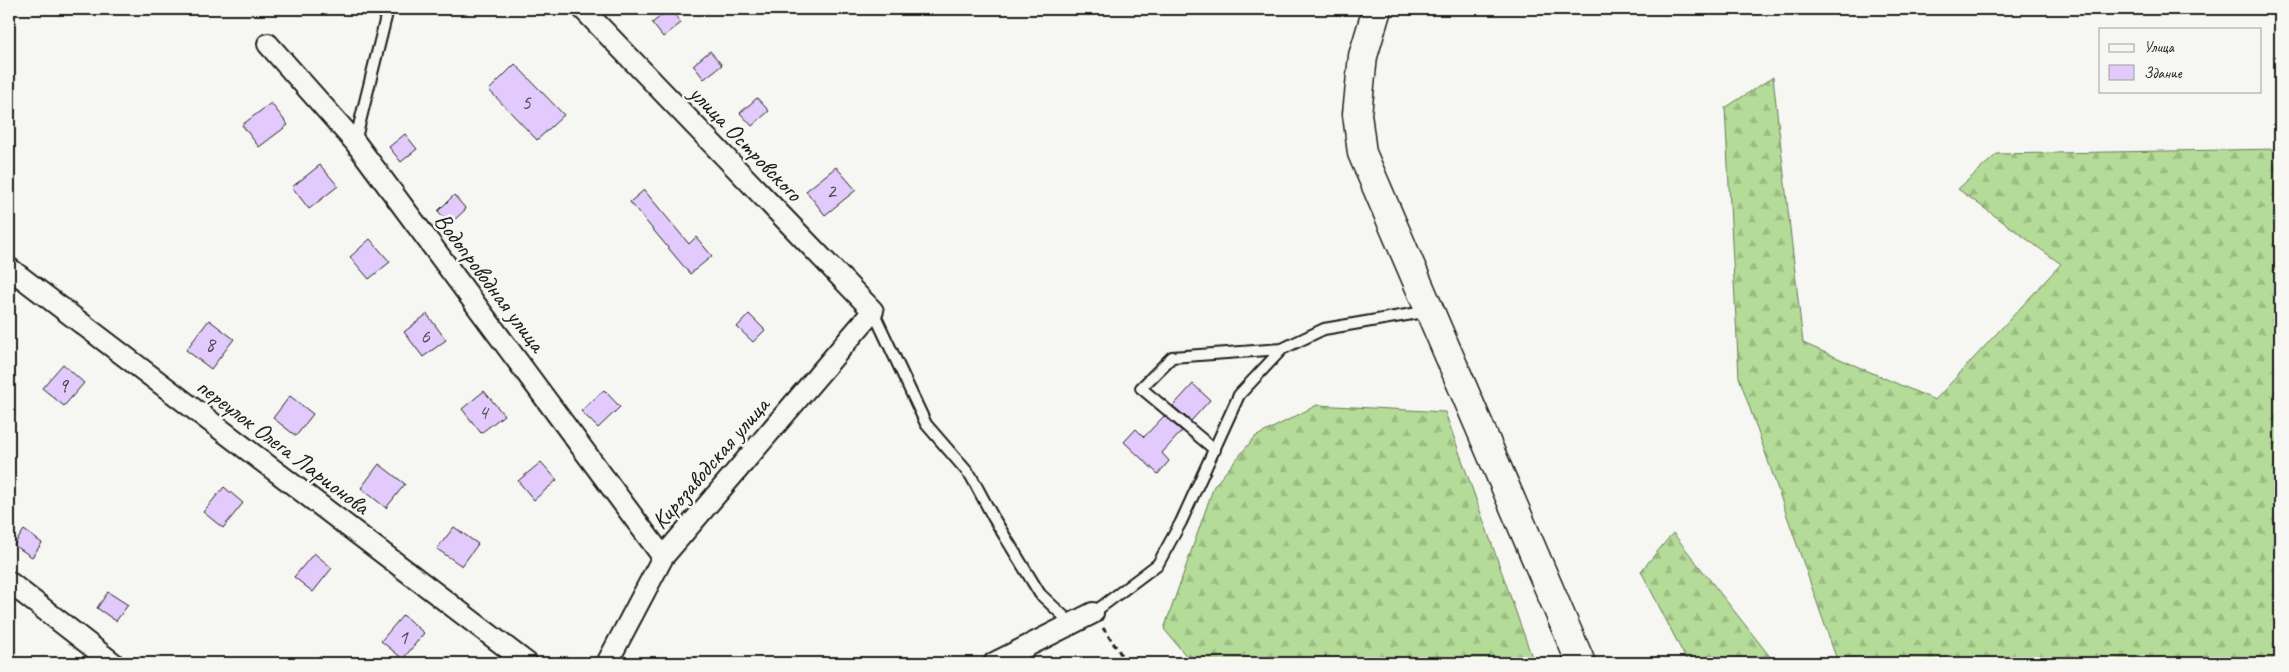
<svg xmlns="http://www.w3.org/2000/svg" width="2289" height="672" viewBox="0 0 2289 672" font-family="Caveat,sans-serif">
<defs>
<pattern id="forest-firs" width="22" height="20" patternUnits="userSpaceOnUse" patternTransform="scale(1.25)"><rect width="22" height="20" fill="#b4db97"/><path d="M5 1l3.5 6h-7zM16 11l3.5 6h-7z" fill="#9abb82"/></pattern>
</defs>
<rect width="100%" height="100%" fill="#f6f6f2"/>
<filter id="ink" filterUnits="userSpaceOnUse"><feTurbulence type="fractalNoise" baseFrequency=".02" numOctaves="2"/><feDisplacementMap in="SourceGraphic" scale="10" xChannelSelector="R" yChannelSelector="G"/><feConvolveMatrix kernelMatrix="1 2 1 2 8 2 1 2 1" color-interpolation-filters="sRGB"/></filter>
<g filter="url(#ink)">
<path fill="url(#forest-firs)" stroke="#687c5a" d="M1773 77 1803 343 1935 400 2061 264 1958 189 1997 154 2280 149V663H1838L1739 377 1725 108Z
M1317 405 1445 412 1534 663H1192L1164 629 1214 486 1255 437Z
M1673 533 1775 663H1688L1641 571Z"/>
<path fill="#e2cbfc" stroke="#1c1c1c" d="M670 9 681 23 663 37 652 23Z
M710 51 722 65 704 79 693 65Z
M515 64 564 115 537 140 489 90Z
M757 98 769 111 752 126 740 113Z
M271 103 288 125 259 147 242 125Z
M405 134 417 149 401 162 389 147Z
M320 165 338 186 309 209 292 187Z
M836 167 856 190 825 215 806 191Z
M644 190 689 244 696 237 712 256 690 274 630 202Z
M454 195 466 209 450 224 438 211Z
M370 239 390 262 369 279 350 257Z
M427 314 446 340 423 357 404 332Z
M749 314 765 330 753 342 737 327Z
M209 320 234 339 211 369 186 350Z
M63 364 84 383 64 406 42 388Z
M1193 384 1210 400 1191 421 1173 406Z
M604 390 620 407 598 428 581 411Z
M484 391 504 415 481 433 462 409Z
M290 396 313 414 296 436 273 418Z
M1164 416 1182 431 1162 453 1169 461 1158 474 1124 442 1136 429 1144 437Z
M541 462 557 480 534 500 518 481Z
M379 464 405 484 386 508 361 488Z
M224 487 243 503 223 528 203 512Z
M454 527 478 544 462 566 437 549Z
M24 530 42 543 32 557 14 545Z
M314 553 332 568 313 592 294 577Z
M108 592 128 605 116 621 97 608Z
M403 615 424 633 403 659 381 641Z"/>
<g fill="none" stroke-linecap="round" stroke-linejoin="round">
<g stroke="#1c1c1c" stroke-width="14">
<path id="lane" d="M355 142 388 9
M873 311 926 424 971 476 993 517 1040 594 1071 623
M1215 450 1141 388 1172 357 1282 349
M1093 613 1158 564 1181 522 1239 395 1282 349 1324 329 1430 311"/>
</g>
<g stroke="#1c1c1c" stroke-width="24">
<path id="street" d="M583 9 873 311 663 557 607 663
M268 44 355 142 663 557
M9 268 527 663
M9 582 113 663
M994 663 1093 613"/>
</g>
<g stroke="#1c1c1c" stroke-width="31">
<path id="secondary" d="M1377 9 1363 56 1357 114 1362 153 1581 663"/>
</g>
<path stroke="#1c1c1c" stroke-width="3" stroke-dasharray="5 4" stroke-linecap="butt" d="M1103 628 1127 663"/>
<use href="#lane" stroke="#f6f6f2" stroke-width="10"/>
<use href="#street" stroke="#f6f6f2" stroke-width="20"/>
<use href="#secondary" stroke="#f6f6f2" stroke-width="28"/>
</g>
</g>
<g text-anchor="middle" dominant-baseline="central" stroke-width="5" stroke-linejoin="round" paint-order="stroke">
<g font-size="21" fill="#4e4854">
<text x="526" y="102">5</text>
<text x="831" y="191">2</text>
<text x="425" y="336">6</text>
<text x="210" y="344">8</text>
<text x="63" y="385">9</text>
<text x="483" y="412">4</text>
<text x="403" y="637">1</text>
</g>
<g font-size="24" fill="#1c1c1c" stroke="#f6f6f2">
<text transform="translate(746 143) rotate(46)">улица Островского</text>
<text transform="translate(490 282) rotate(53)">Водопроводная улица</text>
<text transform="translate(283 446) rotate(37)">переулок Олега Ларионова</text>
<text transform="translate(710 463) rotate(-49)">Кирозаводская улица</text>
</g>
</g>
<rect width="2289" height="672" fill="none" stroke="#f6f6f2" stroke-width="30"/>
<rect x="15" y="15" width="2259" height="642" fill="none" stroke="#1c1c1c" stroke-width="2" filter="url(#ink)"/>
<rect x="2099" y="28" width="162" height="65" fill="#f6f6f2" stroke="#9f9f9c"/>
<rect x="2109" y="44" width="25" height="8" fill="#f6f6f2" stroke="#9f9f9c"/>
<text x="2144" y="52" font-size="15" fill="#1c1c1c">Улица</text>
<rect x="2109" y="65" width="25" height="15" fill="#e2cbfc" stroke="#9f9f9c"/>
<text x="2144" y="78" font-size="15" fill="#1c1c1c">Здание</text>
</svg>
